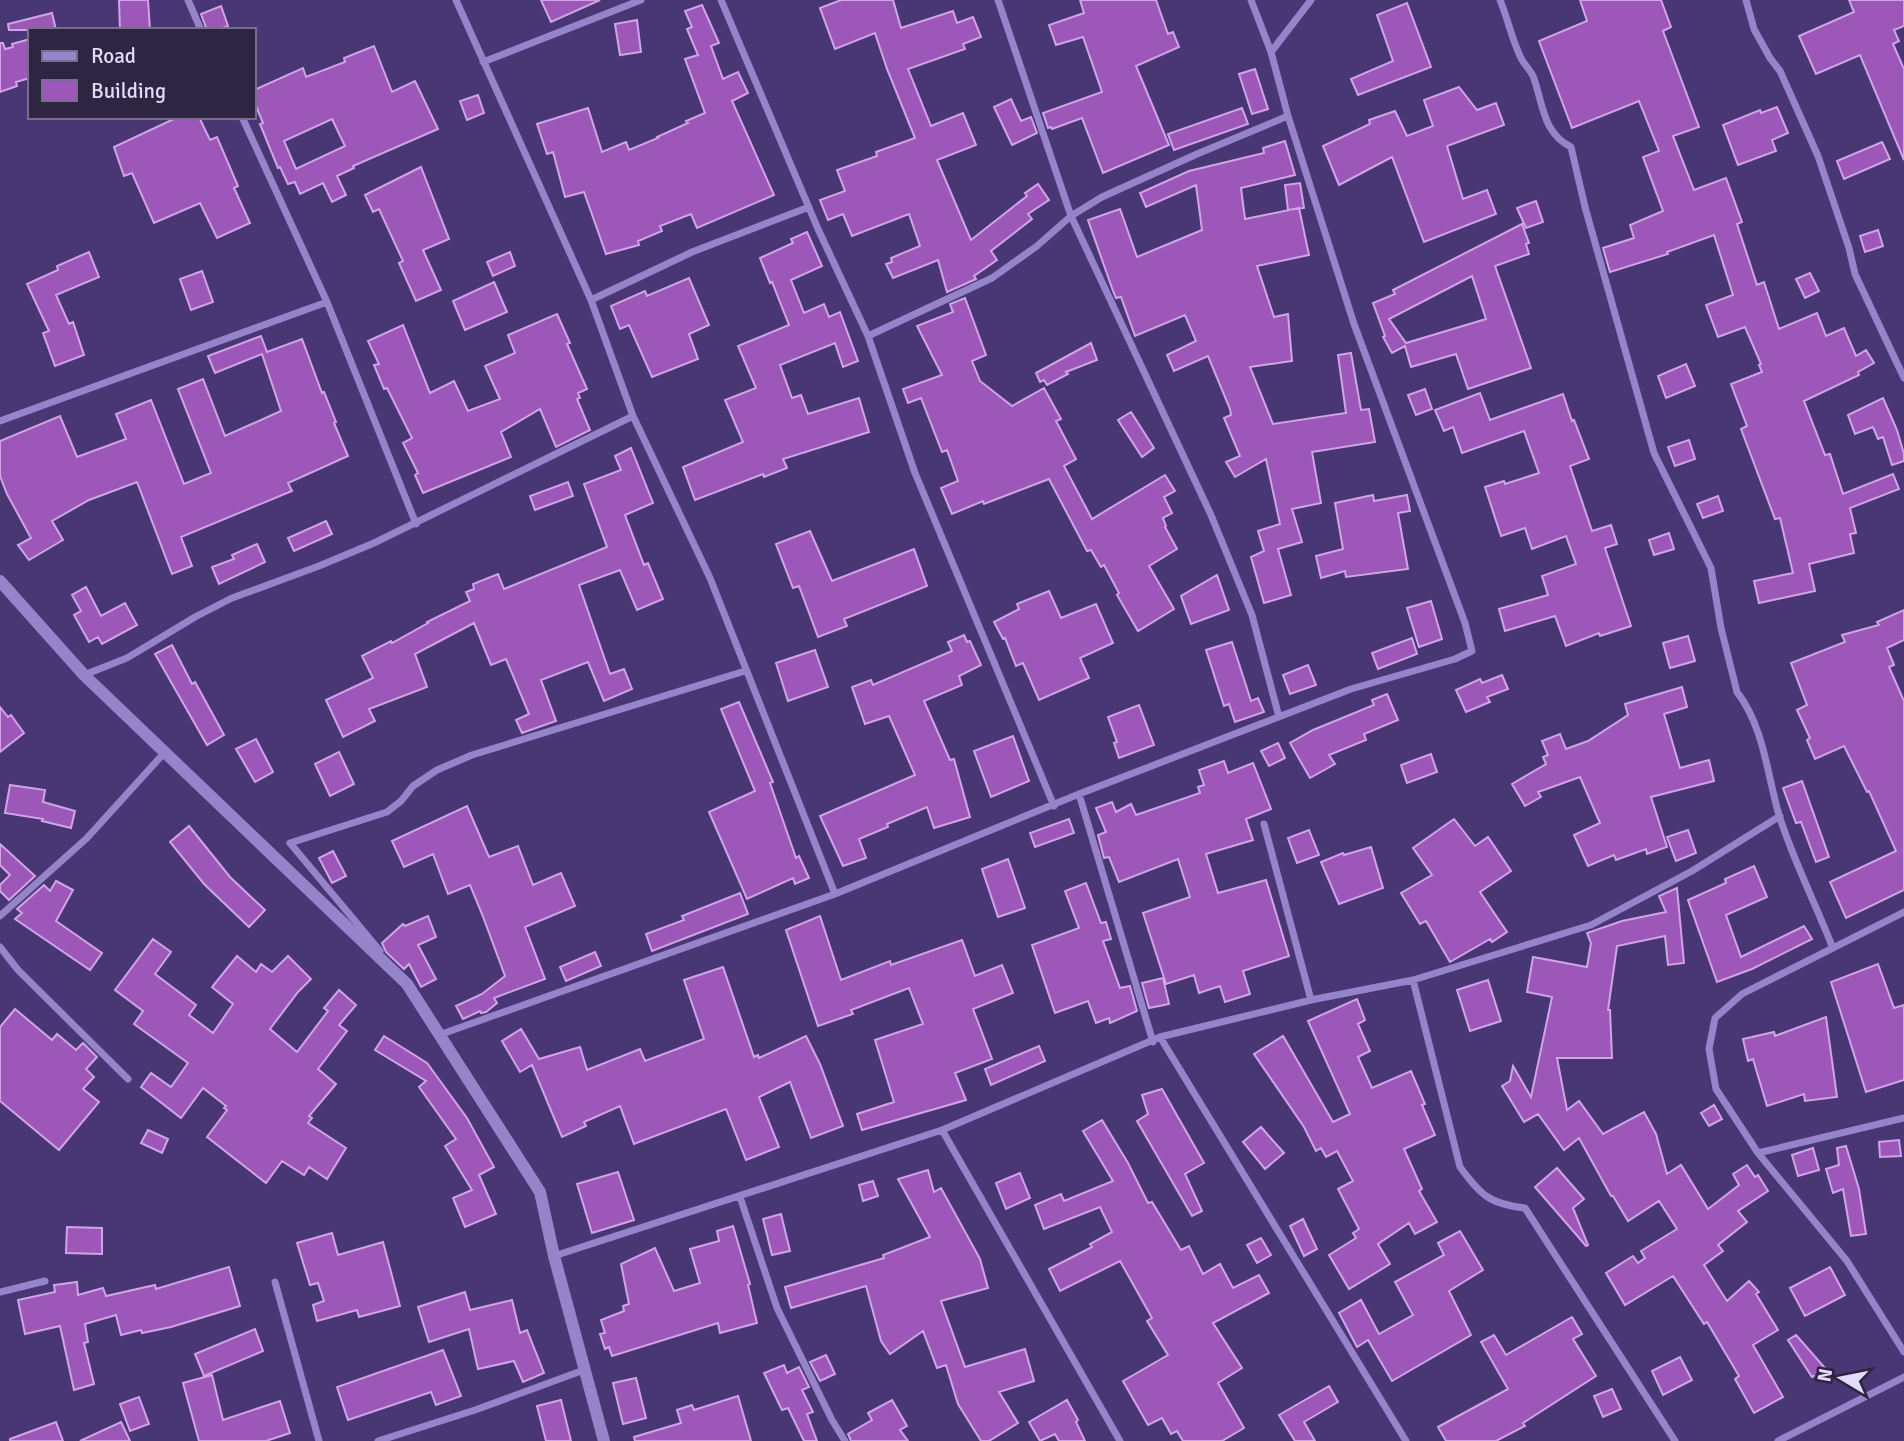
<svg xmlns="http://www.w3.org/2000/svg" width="1904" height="1441" viewBox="0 0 1904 1441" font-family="Signika,sans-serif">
<rect width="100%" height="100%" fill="#493775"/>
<path fill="#9c57b9" stroke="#d1a4e6" stroke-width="2" fill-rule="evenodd" d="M119 0H148L150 30H120Z
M541 0H600L551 22Z
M841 0H893L901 28 953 11 957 23 973 17 981 37 963 44 965 49 908 69 931 126 963 113 976 145 937 160 971 240 1027 196 1025 193 1038 184 1049 200 1028 214 1032 219 991 251 997 260 974 276 976 279 947 292 938 260 893 278 886 264 892 262 891 258 920 246 909 214 852 236 843 214 828 220 820 200 845 191 837 170 877 156 876 152 915 138 887 69 875 33 835 49 820 8Z
M1080 0H1156L1168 34 1173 32 1179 47 1136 66 1169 145 1103 173 1082 118 1052 129 1051 127 1048 128 1043 113 1102 92 1083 37 1056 45 1049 25 1084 13Z
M1580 0H1661L1671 27 1663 31 1699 127 1673 136 1694 190 1726 178 1742 222 1737 224 1757 285 1764 282 1779 329 1817 313 1826 336 1844 328 1856 356 1866 350 1874 363 1858 372 1859 375 1804 401 1825 455 1830 454 1843 494 1893 474 1899 489 1850 508 1856 533 1850 534 1854 553 1809 564 1815 591 1759 603 1754 581 1793 573 1780 518 1775 519 1741 429 1747 426 1731 384 1762 372 1759 365 1761 364 1745 327 1718 337 1706 305 1733 295 1714 235 1667 252 1668 254 1610 272 1603 248 1634 238 1630 225 1663 211 1643 157 1659 151 1639 101 1572 128 1539 41 1587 21Z
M1849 0H1904V26L1894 30 1899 41 1893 44 1904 69V160L1860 55 1816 74 1799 36 1854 12Z
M1407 3 1431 67 1358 95 1351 79 1393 61 1377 15Z
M702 5 719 43 711 46 723 79 738 72 748 93 732 101 774 195 697 228 691 214 660 226 662 231 638 241 639 245 606 254 584 192 565 197 553 152 547 154 537 124 588 108 602 152 626 142 629 150 658 138 657 137 688 123 686 121 705 113 685 59 698 55 687 29 692 27 685 11Z
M221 6 228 26 218 30H207L201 14Z
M52 13 56 30H9L8 24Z
M637 20 641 52 620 55 615 24Z
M30 39V78L16 82 17 86 0 92V43H3L5 49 13 47 12 44Z
M374 46 392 92 415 81 438 129 353 166 354 168 337 176 346 195 332 202 323 183 300 194 295 182 288 184 280 167 278 168 260 124 263 123 254 101V90L303 68 306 77 345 62 344 58ZM332 119 345 146 296 169 284 141Z
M1255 69 1268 109 1252 114 1239 74Z
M1459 87 1477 110 1496 103 1504 125 1447 146 1463 199 1487 190 1496 214 1424 242 1392 157 1339 185 1323 146 1370 124 1369 120 1395 111 1407 136 1433 126 1424 100Z
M478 95 484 113 467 120 460 101Z
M1011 99 1021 121 1031 117 1037 133 1012 145 994 107Z
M1777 107 1788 133 1772 140 1776 151 1738 165 1723 125 1760 110 1761 113Z
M1242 108 1248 124 1174 150 1168 134Z
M178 117H199L210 140 217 137 238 186 234 188 250 223 217 238 200 203 154 223 132 173 124 176 114 147Z
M1285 141 1295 175 1241 188 1245 219 1299 208 1309 255 1257 266 1274 317 1288 314 1292 361 1250 367 1273 424 1346 413 1338 355 1351 353 1361 410 1369 409 1375 442 1312 452 1321 503 1292 509 1302 542 1278 549 1291 595 1264 603 1251 557 1264 551 1258 531 1280 524 1266 459 1235 477 1226 462 1240 456 1224 418 1231 415 1230 409 1208 356 1174 371 1167 355 1196 341 1185 315 1135 336 1121 297 1116 298 1113 291 1088 220 1120 209 1137 257 1202 230 1196 185 1146 207 1140 193 1189 171 1264 153 1263 148Z
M1882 142 1890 159 1844 179 1837 161Z
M421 167 449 239 423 250 441 290 416 301 399 263 403 261 379 209 373 212 365 195Z
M1300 183 1304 208 1288 210 1285 185Z
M1536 201 1543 222 1526 228 1517 208Z
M1522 224 1529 243 1526 244 1529 254 1495 266 1531 368 1468 389 1456 354 1411 367 1405 346 1392 353 1383 337 1385 336 1373 303 1395 294 1393 290ZM1472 276 1486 319 1406 343 1389 319Z
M1878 230 1883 246 1865 252 1860 236Z
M807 232 822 266 791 280 804 313 824 304 829 317 840 312 858 361 843 367 835 343 780 365 792 398 801 395 808 414 859 398 869 432 783 459 787 468 764 477 763 474 695 500 683 467 743 442 725 400 756 388 738 346 789 325 772 282 770 283 760 258 793 243 791 239Z
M89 252 99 277 56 295 69 324 73 322 84 355 55 366 43 333 49 331 27 284 58 270 57 266Z
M510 252 515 266 493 276 487 262Z
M202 271 213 302 191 310 180 279Z
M1810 273 1819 291 1805 298 1796 279Z
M689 278 709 325 689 334 698 359 652 377 629 325 620 329 611 306 645 291 647 296Z
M494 282 507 312 465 330 453 301Z
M965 298 986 355 972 361 980 381 1012 406 1044 388 1061 419 1056 421 1076 459 1064 466 1092 519 1165 475 1175 491 1164 497 1172 513 1163 518 1166 526 1165 527 1177 549 1149 566 1174 609 1138 631 1117 595 1119 593 1104 565 1101 567 1091 550 1087 551 1049 479 984 504 983 501 952 514 941 488 958 481 947 450 942 452 921 398 908 403 903 389 942 375 917 326 953 312 950 304Z
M557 314 570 343 567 344 587 389 578 393 580 398 577 399 590 430 556 447 540 409 501 432 511 457 423 493 415 475 418 473 403 443 412 438 387 388 384 389 374 365 379 364 368 341 403 325 430 393 454 381 468 411 500 399 485 366 515 353 508 335Z
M261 336 267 352 302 339 322 393 324 392 336 422 334 423 348 456 288 483 292 491 181 537 192 566 172 574 137 482 89 500 52 521 63 540 29 560 18 545 31 538 7 494 0 476V441L60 416 77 457 126 439 116 414 151 400 184 484 211 473 178 389 203 379 225 436 281 411 262 354 215 373 208 356Z
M1091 343 1097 360 1066 372 1068 374 1047 385 1044 380 1040 382 1036 373Z
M1686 364 1695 386 1666 398 1658 376Z
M1425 389 1432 409 1416 415 1408 395Z
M1480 393 1490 420 1563 394 1572 421 1574 420 1589 459 1570 466 1592 531 1611 525 1617 544 1605 548 1631 626 1600 636 1599 633 1566 646 1555 616 1505 631 1499 609 1548 595 1542 576 1576 564 1566 536 1532 549 1525 528 1501 536 1485 487 1504 481 1505 484 1539 473 1524 431 1462 453 1453 427 1444 431 1435 410Z
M1883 398 1897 430 1904 454V461L1892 465 1883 437 1878 439 1873 427 1855 434 1848 415Z
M1131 412 1154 448 1142 457 1118 420Z
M1689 440 1695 459 1675 466 1668 447Z
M631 448 653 503 625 515 644 565 648 563 663 599 637 610 620 570 579 585 610 674 624 669 632 689 604 701 588 662 541 680 556 721 522 733 516 720 529 714 506 659 491 665 474 623 415 654 427 687 369 709 375 721 343 737 326 700 373 678 362 656 391 641 392 643 428 623 427 622 470 601 466 592 474 589 473 584 498 574 504 589 607 547 584 484 621 470 615 456Z
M568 482 573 496 535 510 530 496Z
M1373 495 1374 501 1407 495 1410 511 1398 513 1408 569 1346 577 1345 571 1321 578 1316 556 1343 549 1335 503Z
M1718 496 1723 511 1703 518 1697 504Z
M326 521 332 534 294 551 288 538Z
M810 531 832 581 914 549 927 586 844 619 847 626 818 637 799 586 793 588 776 544Z
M1669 533 1674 549 1654 555 1649 540Z
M257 544 265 562 219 584 212 567 234 559 232 555Z
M1217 575 1229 610 1191 624 1181 596Z
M86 587 101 616 125 603 137 625 102 644 98 637 89 642 74 615 81 611 72 595Z
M1049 591 1061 618 1096 604 1113 643 1080 658 1089 678 1039 700 1023 663 1016 666 1005 638 1003 639 994 622 1019 609 1017 604Z
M1431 601 1442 639 1419 647 1407 608Z
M1904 610V640L1887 648 1894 665 1889 667 1904 701V890L1846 918 1830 882 1896 851 1869 791 1867 792 1844 746 1815 759 1807 740 1810 738 1797 710 1807 705 1791 663 1845 642 1842 635 1879 625 1877 622Z
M964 635 967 642 970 641 981 665 959 676 962 685 924 701 950 760 954 759 970 817 934 828 927 807 887 824 888 827 859 839 866 858 843 866 820 816 915 775 889 716 865 724 852 687 871 680 873 685 952 651 948 642Z
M1688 636 1695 661 1670 668 1663 643Z
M1412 638 1417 654 1378 669 1372 653Z
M1232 642 1251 701 1258 698 1264 712 1235 722 1229 704 1224 706 1206 650Z
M172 645 192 684 195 682 224 735 207 745 155 654Z
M815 650 828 687 788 701 776 663Z
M1308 665 1316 685 1290 694 1283 675Z
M1502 675 1508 689 1487 697 1490 702 1466 712 1456 690 1480 679 1482 683Z
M1682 687 1687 707 1664 714 1680 768 1709 760 1714 781 1651 797 1667 847 1647 854 1646 849 1616 860 1614 855 1588 866 1574 835 1600 823 1580 777 1538 792 1541 797 1525 806 1512 784 1546 764 1543 757 1548 755 1542 741 1560 734 1566 749 1588 741 1628 715 1625 704Z
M1387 694 1398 720 1364 734 1366 740 1329 755 1335 764 1310 778 1290 743 1313 730 1374 705 1372 700Z
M739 702 773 782 770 783 796 858 799 856 809 878 795 884 793 878 747 899 709 812 755 791 721 709Z
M1139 705 1154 745 1119 758 1114 743 1117 742 1108 717Z
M0 707 8 717 11 715 24 733 0 752Z
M1013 736 1029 781 991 797 974 751Z
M256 739 273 772 255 782 236 749Z
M1278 743 1285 758 1269 766 1261 751Z
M339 752 354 784 330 796 315 764Z
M1431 754 1437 772 1407 783 1401 765Z
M1224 761 1228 773 1253 763 1271 809 1246 819 1253 840 1206 854 1218 893 1266 880 1289 956 1243 971 1250 994 1225 1002 1220 986 1199 993 1194 975 1166 984 1143 913 1190 897 1178 859 1119 882 1109 857 1104 858 1098 835 1106 832 1096 808 1112 802 1116 812 1131 804 1136 815 1200 793 1198 787 1204 785 1199 770Z
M1802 781 1829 857 1816 862 1801 822 1796 823 1783 788Z
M10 785 45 790 43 802 75 811 71 828 42 821 43 819 5 813Z
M467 806 489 857 518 846 533 885 561 873 575 906 525 927 545 979 494 998 497 1003 486 1012 481 1013 480 1011 463 1019 456 1006 482 994 505 976 482 914 470 885 448 894 433 854 404 867 392 841Z
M1069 819 1074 833 1035 847 1030 833Z
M1454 819 1475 846 1488 837 1511 871 1480 892 1507 932 1492 942 1490 939 1450 962 1426 921 1420 924 1401 893 1432 875 1413 848Z
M189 826 230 877 265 910 249 927 204 884 170 842Z
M1309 830 1319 855 1297 863 1288 838Z
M1688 830 1696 853 1676 861 1667 837Z
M0 844 35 876 9 900 0 891V885L10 875 0 865Z
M1371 847 1383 888 1339 904 1321 862 1343 853 1344 855Z
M333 851 346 876 332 883 319 858Z
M1008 859 1025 908 998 917 982 869Z
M1754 866 1767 897 1726 915 1741 957 1804 926 1812 939 1752 969 1717 982 1688 900 1726 883 1725 879Z
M56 881 73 890 56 921 102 953 90 970 15 919 22 913 17 909 44 885 50 891Z
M1086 883 1101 923 1106 922 1111 939 1103 941 1120 988 1130 986 1137 1011 1110 1023 1109 1018 1096 1023 1088 1001 1055 1013 1032 945 1079 928 1065 891Z
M1677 888 1684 963 1668 965 1665 936 1617 946 1608 1010H1610L1612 1058H1557L1567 1110 1579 1101 1603 1134 1644 1112 1656 1134 1667 1174 1681 1165 1708 1209 1739 1185 1733 1174 1747 1165 1755 1177 1758 1175 1768 1191 1738 1211 1747 1222 1718 1245 1723 1251 1704 1265 1727 1301 1749 1281 1759 1292 1756 1294 1778 1330 1753 1345 1783 1397 1754 1413 1735 1379 1739 1376 1707 1322 1704 1324 1673 1276 1625 1305 1606 1273 1633 1256 1638 1263 1645 1258 1641 1251 1677 1229 1659 1201 1628 1221 1613 1196H1611L1579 1138 1564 1150 1538 1114 1524 1122 1502 1086 1510 1081 1513 1066 1531 1097 1552 997 1527 992 1533 957 1587 967 1591 943 1587 933 1622 921 1666 912 1659 896Z
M740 893 748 914 652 951 646 934 684 920 682 916Z
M428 916 436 937 418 945 436 979 421 987 409 964 404 969 386 952 382 943 403 924 405 926Z
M820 916 841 980 890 961 891 965 962 940 975 976 1002 965 1013 993 973 1009 992 1059 955 1073 966 1100 862 1130 857 1114 894 1102 875 1040 923 1024 909 988 851 1010 853 1014 818 1026 786 930Z
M153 939 171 952 155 974 196 1005 189 1015 213 1033 233 1004 212 987 237 956 256 972 261 964 272 972 288 956 311 979 298 992 270 1029 297 1052 328 1011 324 1008 339 990 356 1005 339 1025 347 1031 318 1069 336 1084 309 1116 312 1118 308 1123 346 1148 327 1179 309 1167 304 1175 282 1161 266 1183 207 1137 227 1110 224 1108 226 1106 203 1088 181 1118 141 1087 151 1073 171 1087 188 1063 134 1024 143 1011 115 990Z
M595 952 601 966 566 981 560 967Z
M1878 964 1894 1008 1904 1005V1080L1866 1092 1831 982Z
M723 967 754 1057 758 1055 759 1058 806 1036 820 1064 843 1126 811 1138 790 1082 759 1097 779 1147 746 1160 726 1109 634 1144 620 1106 584 1122 586 1126 562 1137 532 1065 520 1072 502 1041 521 1029 539 1059 580 1047 587 1070 640 1049 645 1061 704 1039 684 980Z
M1163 978 1169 1004 1149 1008 1142 983Z
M1488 980 1501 1021 1470 1031 1457 990Z
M1357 999 1365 1020 1358 1024 1370 1051 1358 1057 1372 1088 1411 1071 1425 1104 1422 1105 1435 1135 1404 1149 1422 1189 1419 1191 1437 1222 1415 1234 1409 1223 1378 1244 1390 1264 1349 1289 1329 1255 1356 1238 1353 1233 1359 1229 1338 1189 1353 1181 1337 1151 1326 1157 1321 1148 1316 1151 1304 1127 1254 1054 1283 1036 1333 1122 1350 1114 1308 1021Z
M15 1009 52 1040 57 1034 76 1050 83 1043 97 1057 86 1069 94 1077 83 1089 99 1102 59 1150 0 1101V1027Z
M1826 1017 1837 1097 1805 1101 1804 1094 1767 1106 1753 1059 1748 1061 1743 1039 1774 1032 1775 1036Z
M384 1036 427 1063 467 1118 494 1167 479 1175 496 1214 465 1227 453 1198 472 1190 445 1146 456 1139 419 1087 426 1081 375 1050Z
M1039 1046 1045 1061 991 1085 985 1069Z
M1162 1089 1204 1163 1185 1174 1202 1211 1192 1216 1137 1121 1148 1114 1142 1095Z
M1714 1105 1722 1119 1709 1126 1701 1113Z
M1102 1120 1128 1163 1148 1203 1152 1202 1181 1250 1189 1246 1203 1274 1220 1264 1233 1288 1259 1275 1269 1293 1213 1323 1242 1368 1218 1383 1244 1428 1222 1441H1183L1177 1431 1171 1434 1162 1418 1148 1425 1123 1381 1168 1355 1147 1321 1152 1318 1120 1261 1060 1291 1049 1269 1092 1247 1090 1244 1112 1232 1100 1207 1044 1229 1035 1205 1061 1194 1064 1201 1113 1181 1083 1131Z
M1261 1127 1284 1153 1265 1169 1243 1142Z
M148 1130 168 1139 162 1153 141 1143Z
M1899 1140 1901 1156 1880 1157 1879 1142Z
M1846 1146 1859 1189 1866 1234 1851 1236 1843 1189 1833 1193 1826 1169 1839 1165 1837 1148Z
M1813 1148 1819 1170 1798 1176 1792 1155Z
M1557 1168 1584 1199 1573 1208 1588 1245 1586 1246 1535 1187Z
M928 1170 934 1192 941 1188 980 1259 988 1288 941 1301 965 1367 1025 1349 1034 1381 999 1392 1018 1423 989 1441H981L958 1404 946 1365 937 1368 923 1331 890 1354 881 1341 866 1286 791 1308 785 1287 884 1258 883 1255 930 1237 898 1179Z
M618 1172 634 1220 592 1233 577 1184Z
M1020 1173 1030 1198 1006 1209 996 1183Z
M873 1181 878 1196 863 1201 859 1185Z
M781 1214 790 1251 772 1255 763 1219Z
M1303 1219 1317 1249 1304 1256 1290 1226Z
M733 1226 750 1284 748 1285 757 1323 720 1333 718 1323 612 1356 609 1347 605 1349 600 1334 605 1333 601 1320 624 1311 623 1306 629 1304 621 1264 655 1248 674 1291 700 1283 690 1249 719 1241 717 1231Z
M67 1227 102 1228V1254L66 1253Z
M1460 1231 1483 1270 1449 1291 1471 1335 1392 1381 1368 1340 1357 1347 1339 1313 1361 1300 1379 1334 1413 1315 1395 1282 1444 1255 1438 1243Z
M332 1233 338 1255 383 1242 400 1306 359 1317 357 1310 317 1321 313 1305 324 1301 318 1283 310 1285 297 1243Z
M1261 1238 1271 1255 1257 1263 1247 1245Z
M229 1267 240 1306 171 1327 142 1333 141 1330 121 1335 116 1315 85 1324 88 1342 84 1343 94 1384 74 1390 60 1326 25 1334 18 1300 55 1292 54 1285 77 1282 78 1295 103 1288 106 1296 155 1285 156 1289Z
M1830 1267 1845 1295 1805 1316 1790 1288Z
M465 1292 470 1310 512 1300 520 1333 527 1330 544 1373 523 1382 514 1361 478 1369 469 1329 429 1342 418 1307Z
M1572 1317 1582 1334 1573 1339 1596 1376 1523 1423 1525 1426 1496 1441H1446L1438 1427 1508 1389 1481 1342 1494 1335 1506 1355Z
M255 1329 263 1351 204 1376 195 1354Z
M1796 1335 1825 1368 1812 1377 1788 1340Z
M443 1350 461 1396 436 1405 431 1392 348 1420 337 1387Z
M826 1355 835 1374 820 1381 810 1362Z
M1680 1357 1692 1380 1663 1395 1652 1371Z
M784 1365 787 1373 799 1367 809 1387 802 1390 813 1412 807 1414 817 1441H804L788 1408 782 1410 764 1373Z
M212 1375 223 1420 280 1401 290 1433 266 1441H199L183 1383Z
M636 1378 646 1418 623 1424 613 1383Z
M1329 1386 1338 1402 1304 1422 1315 1441H1295L1279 1415Z
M1612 1389 1621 1409 1603 1417 1594 1396Z
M738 1396 751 1441H635L634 1437 681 1423 677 1410 692 1405 694 1410Z
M139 1397 149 1424 130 1431 120 1404Z
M561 1400 571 1441H546L537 1406Z
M892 1400 907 1426 900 1430 908 1441H851L848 1434 872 1420 868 1413Z
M1067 1400 1078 1420 1076 1422 1085 1441H1059L1055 1434 1040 1441 1029 1422Z
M56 1422 63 1441H10V1439Z
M121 1422 130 1441H80Z"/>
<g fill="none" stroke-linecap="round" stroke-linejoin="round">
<path stroke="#9684ca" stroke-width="7" d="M188 0 201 30
M456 0 591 300 633 416 710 578 835 894
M721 0 818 229 868 336 915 473 1054 806
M998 0 1071 216 1211 515 1252 615 1279 717
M1500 0C1508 19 1512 40 1521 58 1524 64 1530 70 1533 76 1543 102 1542 133 1571 147L1585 207 1654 453 1711 568 1721 628 1737 692C1764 727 1767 774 1779 815 1792 857 1816 905 1832 946
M1746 0 1754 29 1770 58 1780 71 1818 156 1849 248 1855 274 1904 378
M1271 52 1311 0
M483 62 641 0
M242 117 327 302 416 524
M591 300 692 252 809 207
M868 336 992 278 1037 246 1071 216 1102 197 1197 154 1288 116
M0 421 327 302
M84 675 127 658 195 617 232 598 319 566 374 543 633 416
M1079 794 1153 1042
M1264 824 1311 1000
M1904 912 1742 994 1715 1018 1709 1049 1716 1089 1758 1153 1847 1261 1904 1352
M0 916 87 838 165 752
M0 947 18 970 128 1079
M380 951 290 843 387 812 401 801 413 786 437 770 472 755 745 671
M1413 980 1460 1167C1481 1195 1489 1204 1525 1208L1675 1441
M439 1035 835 894 1079 794 1351 689 1455 659 1472 651 1465 623 1354 324 1288 116 1271 52 1251 0
M1160 1037 1406 1441
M942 1130 1120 1441
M1758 1153 1904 1118
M740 1197 777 1308 832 1420 845 1441
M554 1256 942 1130 1160 1037 1311 1000 1413 980 1591 925 1692 871 1780 816
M275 1282 319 1441
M0 1292 45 1281
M378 1441 475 1410 584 1370
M1778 1441 1904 1377"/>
<path stroke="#9684ca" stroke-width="12" d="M0 581 84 675 407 984 540 1192 554 1256 604 1441"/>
</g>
<rect x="28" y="28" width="228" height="91" fill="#2d2542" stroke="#756e8c" stroke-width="2"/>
<rect x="42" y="51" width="35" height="10" fill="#9684ca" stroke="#756e8c" stroke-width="2"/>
<text x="91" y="63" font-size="21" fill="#e2dcfa">Road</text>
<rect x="42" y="80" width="35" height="21" fill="#9c57b9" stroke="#756e8c" stroke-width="2"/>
<text x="91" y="98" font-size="21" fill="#e2dcfa">Building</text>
<g transform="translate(1841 1378) rotate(280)" stroke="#2d2542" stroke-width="5" paint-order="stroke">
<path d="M0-5L12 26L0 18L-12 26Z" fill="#e2dcfa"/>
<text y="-10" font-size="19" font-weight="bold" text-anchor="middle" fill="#e2dcfa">N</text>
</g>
</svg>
